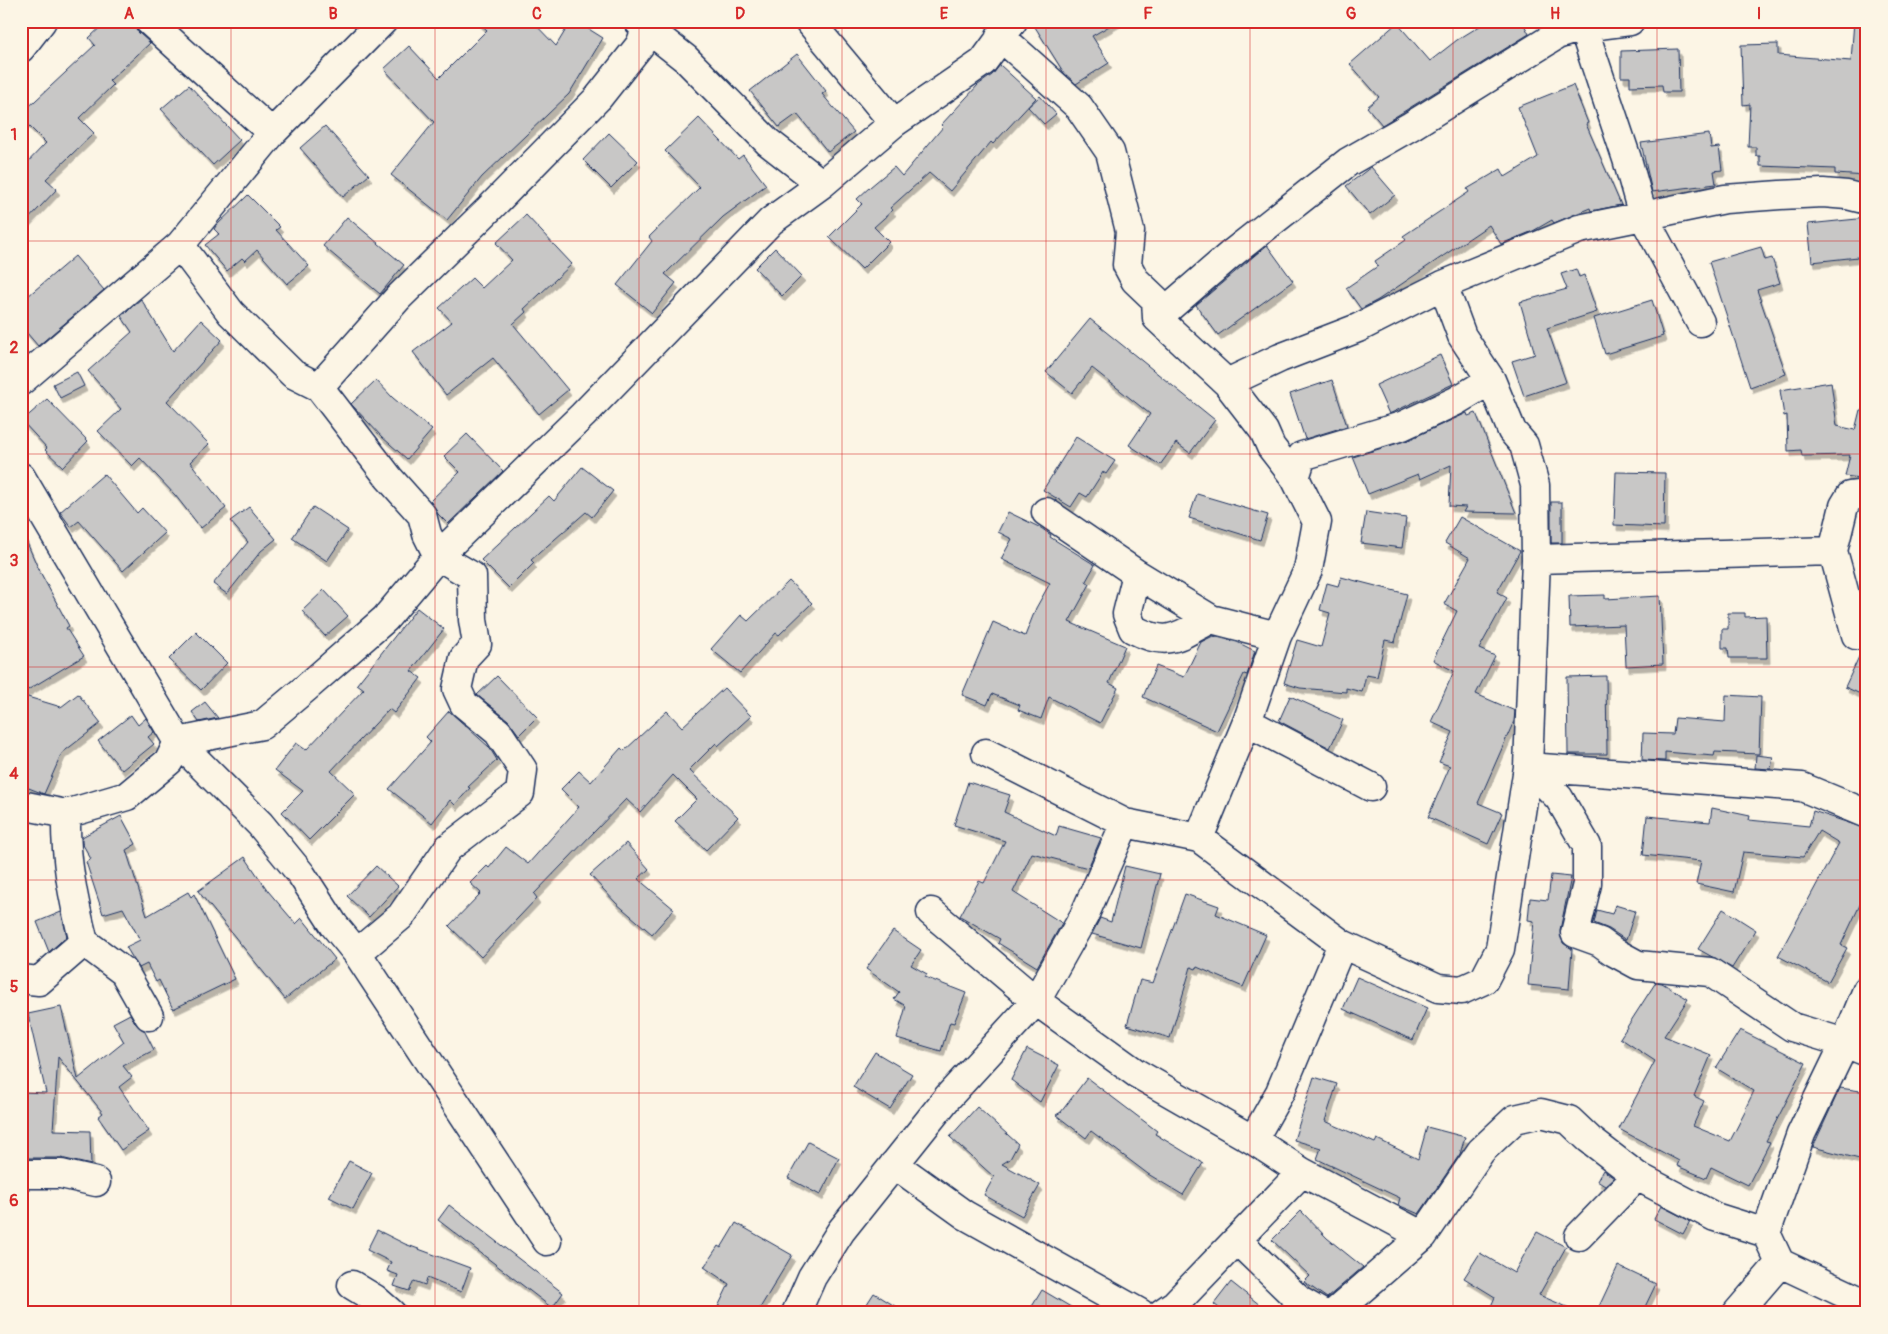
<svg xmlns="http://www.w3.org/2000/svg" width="1888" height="1334" viewBox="0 0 1888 1334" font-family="Pangolin,sans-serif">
<defs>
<filter id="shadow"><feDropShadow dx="3" dy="5.5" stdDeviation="0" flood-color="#0004"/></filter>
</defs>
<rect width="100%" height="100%" fill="#fcf5e5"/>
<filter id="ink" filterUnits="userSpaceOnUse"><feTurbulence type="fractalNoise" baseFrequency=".02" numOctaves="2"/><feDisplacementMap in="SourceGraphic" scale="10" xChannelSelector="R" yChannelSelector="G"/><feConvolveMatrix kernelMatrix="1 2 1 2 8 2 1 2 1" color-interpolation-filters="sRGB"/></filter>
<g filter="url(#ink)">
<path fill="#c8c7c6" stroke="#1b2f5e" filter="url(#shadow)" d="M107 21H134L138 32 150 43 109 81 113 85 79 118 94 133 46 179 57 189 21 227V169L46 143 21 118V114L95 45 89 38Z
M477 21H532L556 46 571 21H576L603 38 569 94 482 177 447 220 391 175 434 122 384 69 409 46 439 78 487 30Z
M1044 21H1118L1092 36 1109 63 1076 84 1064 73 1035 27Z
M1488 21H1522L1529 34 1382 125 1367 107 1379 97 1350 64 1397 23 1430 61 1457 40Z
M1854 21H1867V176L1835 174V169L1760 166V156H1756V147H1748L1750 104 1743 105 1741 45 1778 44V55L1851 61Z
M1678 49 1679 92H1663L1662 85 1630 86V77H1621V51Z
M797 54 826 91 822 94 854 132 828 152 797 114 779 127 750 91Z
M1000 65 1036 98 993 144 991 142 950 191 929 173 890 208 893 210 874 227 889 242 862 269 829 237 862 204 857 199 870 187 894 167 902 176 943 127 941 125 978 85 992 75Z
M189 85 240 140 213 165 161 109Z
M1573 85 1588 123 1586 124 1621 205 1591 211 1590 208 1554 223 1552 220 1533 231 1501 244 1489 225 1378 300 1361 309 1346 288 1378 266 1375 261 1406 240 1403 236 1469 192 1467 189 1501 169 1505 177 1538 157 1518 107Z
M1040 96 1056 114 1044 124 1028 107Z
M699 118 738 159 743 155 766 185 723 217 665 274 676 283 652 313 617 285 652 241 649 237 700 187 665 151Z
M325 126 369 175 343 197 300 148Z
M609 133 638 161 611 188 583 160Z
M1709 134 1711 148 1719 147 1722 170 1714 171 1716 184 1652 192 1641 143Z
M1371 167 1395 195 1370 215 1346 186Z
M248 195 280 227 276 230 309 266 287 284 257 250 245 261 242 258 227 271 205 245 219 234 214 229 216 226Z
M526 215 572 264 524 309 526 312 513 324 568 390 539 414 493 358 446 395 413 352 452 322 439 308 472 278 482 288 512 260 496 243Z
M347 217 404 265 380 294 323 246Z
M1867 218V256L1812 262 1808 224Z
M1267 245 1293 281 1218 335 1196 305Z
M1761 247 1765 260 1772 258 1780 283 1757 290 1786 374 1750 387 1709 262Z
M775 248 802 276 782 296 755 268Z
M75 256 104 290 38 346 21 326V302Z
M1576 269 1579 277 1584 275 1597 312 1547 328 1566 382 1524 396 1512 361 1535 354 1520 302 1567 289 1561 274Z
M141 299 173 351 201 320 222 340 167 401 209 444 190 462 226 508 201 528 175 495 140 458 132 466 98 431 121 409 88 371 132 332 121 316Z
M1652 300 1663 336 1605 354 1594 318Z
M1090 319 1215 420 1190 453 1176 443 1160 465 1129 445 1150 414 1092 368 1072 393 1046 372Z
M1440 355 1453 384 1389 414 1376 385Z
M77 372 84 386 60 398 53 384Z
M376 380 393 398 432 430 407 459 382 437 351 404Z
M1332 380 1347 426 1305 439 1290 394Z
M1831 382 1837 426 1855 430 1860 410 1867 411V479L1845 476 1850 455 1802 456 1801 450 1788 451 1787 415 1784 416 1780 390Z
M47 399 88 441 63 467 45 450 47 448 22 421Z
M1467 413 1468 416 1476 413 1516 513 1463 512 1466 507 1449 506 1451 465 1420 479 1418 474 1368 494 1353 457 1408 440Z
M467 434 503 471 448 524 438 514 430 501 460 472 444 456Z
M1076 437 1115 461 1106 474 1103 472 1087 497 1080 493 1071 507 1043 490Z
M582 467 613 491 592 517 586 512 531 560 534 563 509 588 481 560 549 496 554 501Z
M1616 472 1665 473 1664 527 1614 525Z
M104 474 137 513 142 508 165 533 123 571 79 521 71 527 60 512Z
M1197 494 1268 515 1260 540 1189 518Z
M1551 502H1562V543H1551Z
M249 507 276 539 261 551 227 594 213 584 248 542 230 521Z
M313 507 348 530 327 561 292 538Z
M1008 512 1041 528 1051 535 1050 537 1095 565 1086 581 1090 584 1069 622 1125 646 1109 683 1118 688 1100 723 1049 697 1041 719 1018 710 1020 705 992 694 987 705 962 695 993 622 1025 636 1036 608 1050 583 1001 559 1012 539 998 532Z
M1366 512 1406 518 1402 548 1361 543Z
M1460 517 1520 551 1497 592 1507 598 1479 649 1495 656 1476 694 1515 711 1514 721 1478 803 1502 813 1488 844 1428 817 1450 766 1439 762 1453 732 1431 722 1454 671 1433 660 1457 611 1444 604 1470 558 1445 543Z
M21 529 38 568 69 626 66 628 84 656 21 694Z
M1341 577 1407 594 1395 642 1385 640 1377 677 1366 675 1362 692 1346 688V692L1300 688 1284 683 1297 640 1321 647 1330 613 1320 610 1327 583 1338 586Z
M789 581 812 603 779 635 776 633 740 673 711 649 741 615 748 621Z
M324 590 348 616 325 636 302 611Z
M1605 595V599L1660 596 1663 664 1626 666 1624 625 1570 627 1569 596Z
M417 608 444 629 411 671 421 678 394 713 389 709 331 771 355 794 309 840 282 812 303 791 275 770 296 743 306 750 364 689 357 684Z
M1728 613H1745V617L1766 616 1767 658H1729L1728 648H1722V629H1728Z
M196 632 227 663 201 690 169 659Z
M1213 636 1237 642 1255 651 1247 675 1244 674 1217 731 1143 697 1156 666 1184 677 1201 642Z
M1867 646V697L1845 687 1863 648Z
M497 676 537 717 519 735 508 720 477 695Z
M1606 676 1607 754H1568L1567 677Z
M724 688 751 716 718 746 716 743 689 770 738 817 706 850 675 821 697 799 673 775 640 812 626 799 534 894 537 898 481 957 449 926 481 893 470 883 487 866 489 868 506 847 528 864 579 807 561 789 579 771 591 782 621 748 624 751 667 711 682 727Z
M78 694 101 723 62 753 44 794 21 785V695L61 707Z
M1726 695 1761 697 1759 754 1715 752 1714 756 1665 752V761L1642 760 1643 733 1673 734 1675 718 1725 722Z
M1290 696 1343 720 1330 748 1279 721Z
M205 702 218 718 199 722 192 712Z
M449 711 489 747 497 760 468 787 470 788 455 805 450 800 432 823 389 789 431 742 426 737Z
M131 715 138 725 146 718 154 732 148 737 154 744 122 770 98 741Z
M1756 755 1773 757 1771 769 1755 768Z
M968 782 1010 795 1004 812 1056 836 1059 826 1101 838 1088 868 1032 853 1013 892 1062 923 1037 967 998 943 1000 939 960 916 979 881 984 883 1005 841 954 825Z
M1712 808 1750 816 1749 820 1809 826 1813 811 1867 829V890L1841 945 1847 948 1828 982 1778 956 1839 843 1819 831 1803 857 1743 852 1734 892 1696 884 1701 861 1643 855 1647 816 1710 822Z
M121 816 136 844 126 850 147 916 188 892 191 897 194 894 235 979 173 1009 159 980 156 982 147 964 139 968 126 947 140 940 123 908 103 914 86 862 91 859 82 843V837Z
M626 843 649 869 638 879 674 909 652 934 616 903 590 875Z
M245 857 268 891 296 924 302 918 335 959 285 999 198 891Z
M376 866 398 886 369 917 347 896Z
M1125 866 1160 874 1141 948 1092 934 1100 918 1111 922Z
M1551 875 1571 877 1560 930 1563 943 1572 949 1569 989 1528 985 1534 921 1528 920 1530 898 1548 900Z
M1185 894 1219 906 1216 914 1266 935 1243 987 1197 967 1196 969 1191 967 1170 1038 1127 1025 1140 980 1153 983Z
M1615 905 1635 911 1626 940 1609 929 1594 923 1597 910 1612 914Z
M1723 909 1756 930 1732 968 1698 949Z
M61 912 67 936 49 952 37 922Z
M893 931 921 950 911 965 927 974 925 977 966 993 954 1023 950 1022 941 1051 897 1038 906 1006 894 999 899 992 866 969Z
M1357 977 1427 1008 1413 1040 1343 1009Z
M1656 982 1662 983 1688 999 1664 1036 1711 1055 1694 1096 1704 1101 1693 1126 1730 1141 1746 1110 1745 1109 1754 1091 1716 1068 1740 1030 1806 1063 1766 1141 1770 1142 1748 1185 1711 1167 1706 1178 1677 1166 1679 1161 1619 1129 1655 1061 1620 1038Z
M61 1007 78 1079 124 1042 113 1023 130 1014 136 1024 144 1030 154 1050 123 1066 132 1077 119 1087 149 1131 121 1150 98 1117 103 1113 58 1057 53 1130 90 1131 91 1165 61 1158H21V1092L46 1093 28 1014Z
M1027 1049 1059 1065 1040 1102 1011 1080Z
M875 1052 912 1074 890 1109 853 1087Z
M1314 1077 1337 1084 1325 1121 1375 1143 1377 1139 1418 1159 1427 1127 1465 1137 1460 1154 1419 1214 1398 1205 1400 1198 1317 1159 1321 1148 1294 1140Z
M1087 1078 1157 1131 1155 1134 1203 1163 1183 1195 1148 1174 1091 1131 1086 1138 1056 1115 1061 1112Z
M1840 1088 1867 1092V1161L1813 1147Z
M977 1107 1018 1144 1010 1159 1002 1164 1040 1185 1022 1216 984 1195 994 1177 950 1137Z
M808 1142 839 1158 820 1195 788 1178Z
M349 1161 372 1173 353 1209 329 1197Z
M1603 1170 1614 1178 1605 1186 1597 1181Z
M449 1205 563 1293 552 1308 438 1220Z
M1661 1206 1690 1221 1683 1234 1654 1219Z
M1301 1211 1327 1238 1363 1267 1327 1298 1304 1282 1310 1276 1272 1240Z
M736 1223 792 1255 757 1313H715L729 1284 704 1267 718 1246 721 1248Z
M377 1230 405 1244 470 1268 461 1292 427 1278 425 1285 414 1281 409 1291 394 1286 398 1275 387 1271 391 1262 367 1250Z
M1537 1232 1566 1247 1539 1295 1581 1313H1488L1495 1297 1464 1278 1480 1253 1514 1273Z
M1618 1266 1656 1284 1642 1313H1596Z
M1231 1282 1270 1313H1225L1214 1304Z
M1042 1290 1081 1313H1028Z
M874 1293 906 1313H861Z"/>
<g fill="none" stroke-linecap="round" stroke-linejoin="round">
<g stroke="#1b2f5e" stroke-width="31">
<path id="minor" d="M149 21 272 133
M638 21 686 59 768 142 822 184
M809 21 894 123
M1581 21 1627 159 1643 216 1700 322
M1000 36 1079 107 1110 152 1130 231 1127 265 1135 280 1156 300 1157 318
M21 48 42 21
M1443 285 1579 229 1643 216 1725 199 1780 195 1823 193 1847 195 1867 200
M21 381 180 245 272 133 383 21
M319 387 398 298 489 209 598 98 640 45 647 26
M21 477 178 742 260 824 301 874 334 925 357 953 401 916 448 848 520 793 523 770 498 732 464 704 457 689 464 658 477 644 473 620 472 576 438 556 427 534 422 515 389 478 319 387 293 374 231 313 180 245
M1295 478 1302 456 1402 426 1456 401 1491 380
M1046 512 1137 574 1211 619 1277 636
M1536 559 1833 551
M1137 574 1127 614 1133 629C1169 648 1178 636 1211 619
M1856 635 1833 551 1844 506 1850 496 1867 494
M1247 722 1371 787
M178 742 262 725 306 688 385 619 438 556 583 415 771 221 822 184 894 123 983 62 1013 21
M986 753 1125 823 1199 838 1342 944 1438 988 1462 990 1484 980 1500 949 1528 767 1536 559 1535 485 1524 445 1512 431 1491 380 1462 336 1443 285 1358 328 1280 358 1227 383
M1528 767 1559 798 1587 846V884L1575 933 1600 942 1614 952 1638 965 1710 972 1792 1027 1845 1043 1867 1052
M1528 767 1802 787 1867 814
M21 805 66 814 127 796 169 761 178 742
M1199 838 1247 722 1277 636 1308 570 1317 522 1295 478 1271 447 1264 431 1227 383 1157 318 1230 255 1348 162 1411 126 1557 35 1582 27 1630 21
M931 912 1036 1001 1136 1073 1253 1140 1302 1172 1423 1236
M84 942 124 972 149 1016
M357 953 547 1241
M21 979 39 981 84 942C73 899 65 859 66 814
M1867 990 1845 1043 1801 1134 1766 1233 1780 1263 1867 1304
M1253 1140 1280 1092 1342 944
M894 1164 965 1215 1140 1313
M21 1174H61L96 1182
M1579 1236 1637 1176
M1237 1240 1300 1301 1321 1313
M352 1285 375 1299 391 1313
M796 1313 812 1277 841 1231 948 1097 1036 1001 1084 916 1125 823
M1162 1313 1175 1304 1302 1172
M1334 1313 1423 1236 1481 1151 1515 1119 1541 1113 1569 1120 1589 1139 1637 1176 1715 1217 1766 1233
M1737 1313 1780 1263"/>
</g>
<use href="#minor" stroke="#fcf5e5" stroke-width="28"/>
</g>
</g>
<path fill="none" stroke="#d62828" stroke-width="1" stroke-opacity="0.55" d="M231 21V1313M435 21V1313M639 21V1313M842 21V1313M1046 21V1313M1250 21V1313M1453 21V1313M1657 21V1313M21 241H1867M21 454H1867M21 667H1867M21 880H1867M21 1093H1867"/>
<rect width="1888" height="1334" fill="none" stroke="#fcf5e5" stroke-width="55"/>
<rect x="28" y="28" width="1832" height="1278" fill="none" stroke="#d62828" stroke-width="2"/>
<g font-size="16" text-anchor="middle" font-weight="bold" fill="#d62828">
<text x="129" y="19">A</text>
<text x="333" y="19">B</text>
<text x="537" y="19">C</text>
<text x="740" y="19">D</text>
<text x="944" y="19">E</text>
<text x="1148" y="19">F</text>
<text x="1351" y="19">G</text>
<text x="1555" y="19">H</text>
<text x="1759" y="19">I</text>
<text x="14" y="140">1</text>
<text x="14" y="353">2</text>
<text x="14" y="566">3</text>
<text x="14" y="779">4</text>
<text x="14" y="992">5</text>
<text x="14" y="1206">6</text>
</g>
</svg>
